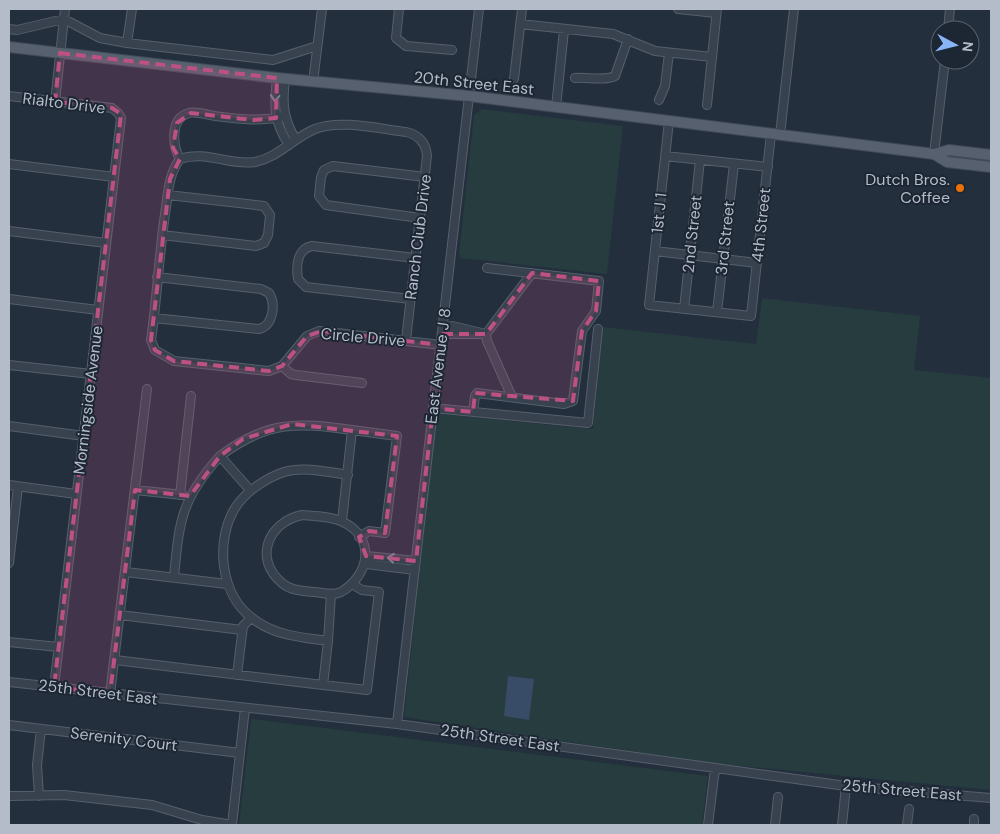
<svg xmlns="http://www.w3.org/2000/svg" width="1000" height="834" viewBox="0 0 1000 834" font-family="'DM Sans',sans-serif">
<rect width="100%" height="100%" fill="#242f3e"/>
<path fill="#263c3f" d="M482 109 623 126 607 274 461 258 459 254 474 115Z
M762 298 920 316 914 370 991 378V790L710 763 404 717 436 418 440 414 593 429 602 327 756 344Z
M251 719 708 776 702 825H239Z"/>
<path fill="#394c67" d="M508 676 534 679 529 720 504 716Z"/>
<g fill="none" stroke-linecap="round" stroke-linejoin="round">
<g stroke="#565f6c" stroke-width="10">
<path id="minor" d="M399 9 396 38 406 46 452 50
M678 9 716 13
M520 24 613 34 655 51 712 57
M9 29 17 30 64 19 100 38 127 43 273 60 317 46
M948 30 950 9
M127 43 132 9
M277 78C274 106 273 121 289 145
M575 78C587 77 605 81 615 76L628 39
M285 79C282 103 283 119 296 140
M514 79 522 9
M313 82 322 9
M9 96 112 108 118 113 121 118 54 687
M659 100 665 86 669 53
M55 102 65 9
M707 105 717 9
M556 107 564 30
M284 116C260 122 239 119 215 116 207 115 196 111 189 113 169 118 173 147 180 159 168 175 168 195 165 214 159 256 157 298 151 340L155 350 174 361 269 371 282 366 307 336 319 331 441 345
M669 121 649 305 751 316 771 134
M780 135 794 9
M934 154 945 60
M665 156 768 167
M180 159C205 150 230 166 255 162 279 157 293 138 315 129 339 119 380 129 406 132 419 135 426 143 427 156L406 340
M9 164 114 177
M420 218 326 205 319 196 321 177 324 170 333 166 425 177
M9 231 106 243
M162 235 256 246 264 243 268 235 270 215 264 206 168 195
M655 251 757 263
M9 299 98 310
M411 299 306 287 298 279C296 266 297 249 312 246L415 258
M684 309 700 160
M717 312 734 164
M154 318 259 329C273 326 276 304 269 293L261 289 157 277
M444 324 486 334
M443 334H481
M9 365 91 374
M282 366 291 374 296 375 362 383
M512 397 487 341 486 334 532 273
M433 408 588 423 598 329
M473 412 475 396 477 393 564 404 573 401 582 331 596 311 599 281 487 268
M9 426 84 436
M220 456C267 421 296 422 352 430
M9 485 76 494
M135 490 183 495
M180 495 191 396
M302 515C315 516 331 516 343 522 376 538 370 575 341 592 333 596 323 593 315 592 304 591 291 591 282 583 253 559 268 522 302 515Z
M342 521 352 430 397 436 385 533 369 531 359 537
M366 556 416 561
M9 563 18 487
M366 564 415 570
M126 572 227 584
M174 577C179 522 181 499 220 456L250 490
M331 594 328 641C300 637 275 636 252 618 220 594 215 541 235 508 245 492 266 478 284 472 304 466 328 472 348 475
M120 615 242 630
M9 642 58 647
M115 660 323 685 328 641
M237 675 243 626 251 618
M9 682 397 724 846 786 991 798
M323 685 367 690 379 592 362 590 352 584
M110 694 147 389
M397 724 479 9
M9 725 240 753
M9 796 64 795 152 805 202 820 232 825 245 708
M39 796 37 765 41 729
M708 825 715 769
M775 825 778 797
M842 825 846 786
M907 825 909 809
M974 825V819"/>
</g>
<g stroke="#414a57" stroke-width="12">
<path id="major" d="M9 47 277 78 469 96 934 154 949 150 991 155
M934 154 947 162 991 167"/>
</g>
<use href="#minor" stroke="#38414e" stroke-width="8"/>
<use href="#major" stroke="#56606e" stroke-width="10"/>
</g>
<defs><path id="oneway-chevron" d="M-2-3.5L2.5 0L-2 3.5" fill="none" stroke-width="1.6" stroke-linecap="round" stroke-linejoin="round" transform="scale(1.25)"/></defs>
<g stroke="#7c8592">
<use href="#oneway-chevron" transform="translate(275 98) rotate(95)"/>
<use href="#oneway-chevron" transform="translate(391 558) rotate(-174)"/>
</g>
<path fill="#bd5182" fill-opacity="0.2" stroke="#bd5182" stroke-width="4" stroke-dasharray="10 6" stroke-linejoin="round" d="M60 53 277 78 276 118 253 120 191 113 177 123 173 148 180 159 170 179 151 340 155 350 174 361 269 371 282 366 307 336 322 331 441 345 443 334H486L532 273 599 281 596 311 582 331 573 401 475 393 473 412 433 408 416 561 366 556 359 537 369 531 385 533 397 436 292 424 243 439 220 456 190 496 135 490 110 694 54 687 121 114 112 108 55 102Z"/>
<circle fill="#e8710a" stroke="#1d2633" stroke-width="2" cx="960" cy="188" r="5"/>
<g text-anchor="middle" dominant-baseline="central" stroke-width="4" stroke-linejoin="round" paint-order="stroke">
<g font-size="16" fill="#b4bcc9" stroke="#1d2633">
<text transform="translate(474 83) rotate(6)">20th Street East</text>
<text transform="translate(64 103) rotate(7)">Rialto Drive</text>
<text transform="translate(659 213) rotate(-84)">1st J 1</text>
<text transform="translate(761 225) rotate(-84)">4th Street</text>
<text transform="translate(692 234) rotate(-84)">2nd Street</text>
<text transform="translate(418 237) rotate(-83)">Ranch Club Drive</text>
<text transform="translate(725 238) rotate(-84)">3rd Street</text>
<text transform="translate(363 337) rotate(5)">Circle Drive</text>
<text transform="translate(438 366) rotate(-83)">East Avenue J 8</text>
<text transform="translate(88 400) rotate(-83)">Morningside Avenue</text>
<text transform="translate(98 692) rotate(7)">25th Street East</text>
<text transform="translate(500 738) rotate(8)">25th Street East</text>
<text transform="translate(124 739) rotate(7)">Serenity Court</text>
<text transform="translate(902 790) rotate(5)">25th Street East</text>
</g>
<g font-size="16" fill="#b4bcc9" stroke="#1d2633" text-anchor="end">
<text x="950" y="179">Dutch Bros.<tspan x="950" dy="18">Coffee</tspan></text>
</g>
</g>
<rect width="1000" height="834" fill="none" stroke="#b4bcc9" stroke-width="20"/>
<g transform="translate(955 45) rotate(97)"><circle r="24" fill="#1d2633" stroke="#59626f"/>
<path d="M0-4L9 19L0 12L-9 19Z" fill="#8ab4f8"/>
<text y="-8" font-size="14" font-weight="bold" text-anchor="middle" fill="#b4bcc9">N</text>
</g>
</svg>
